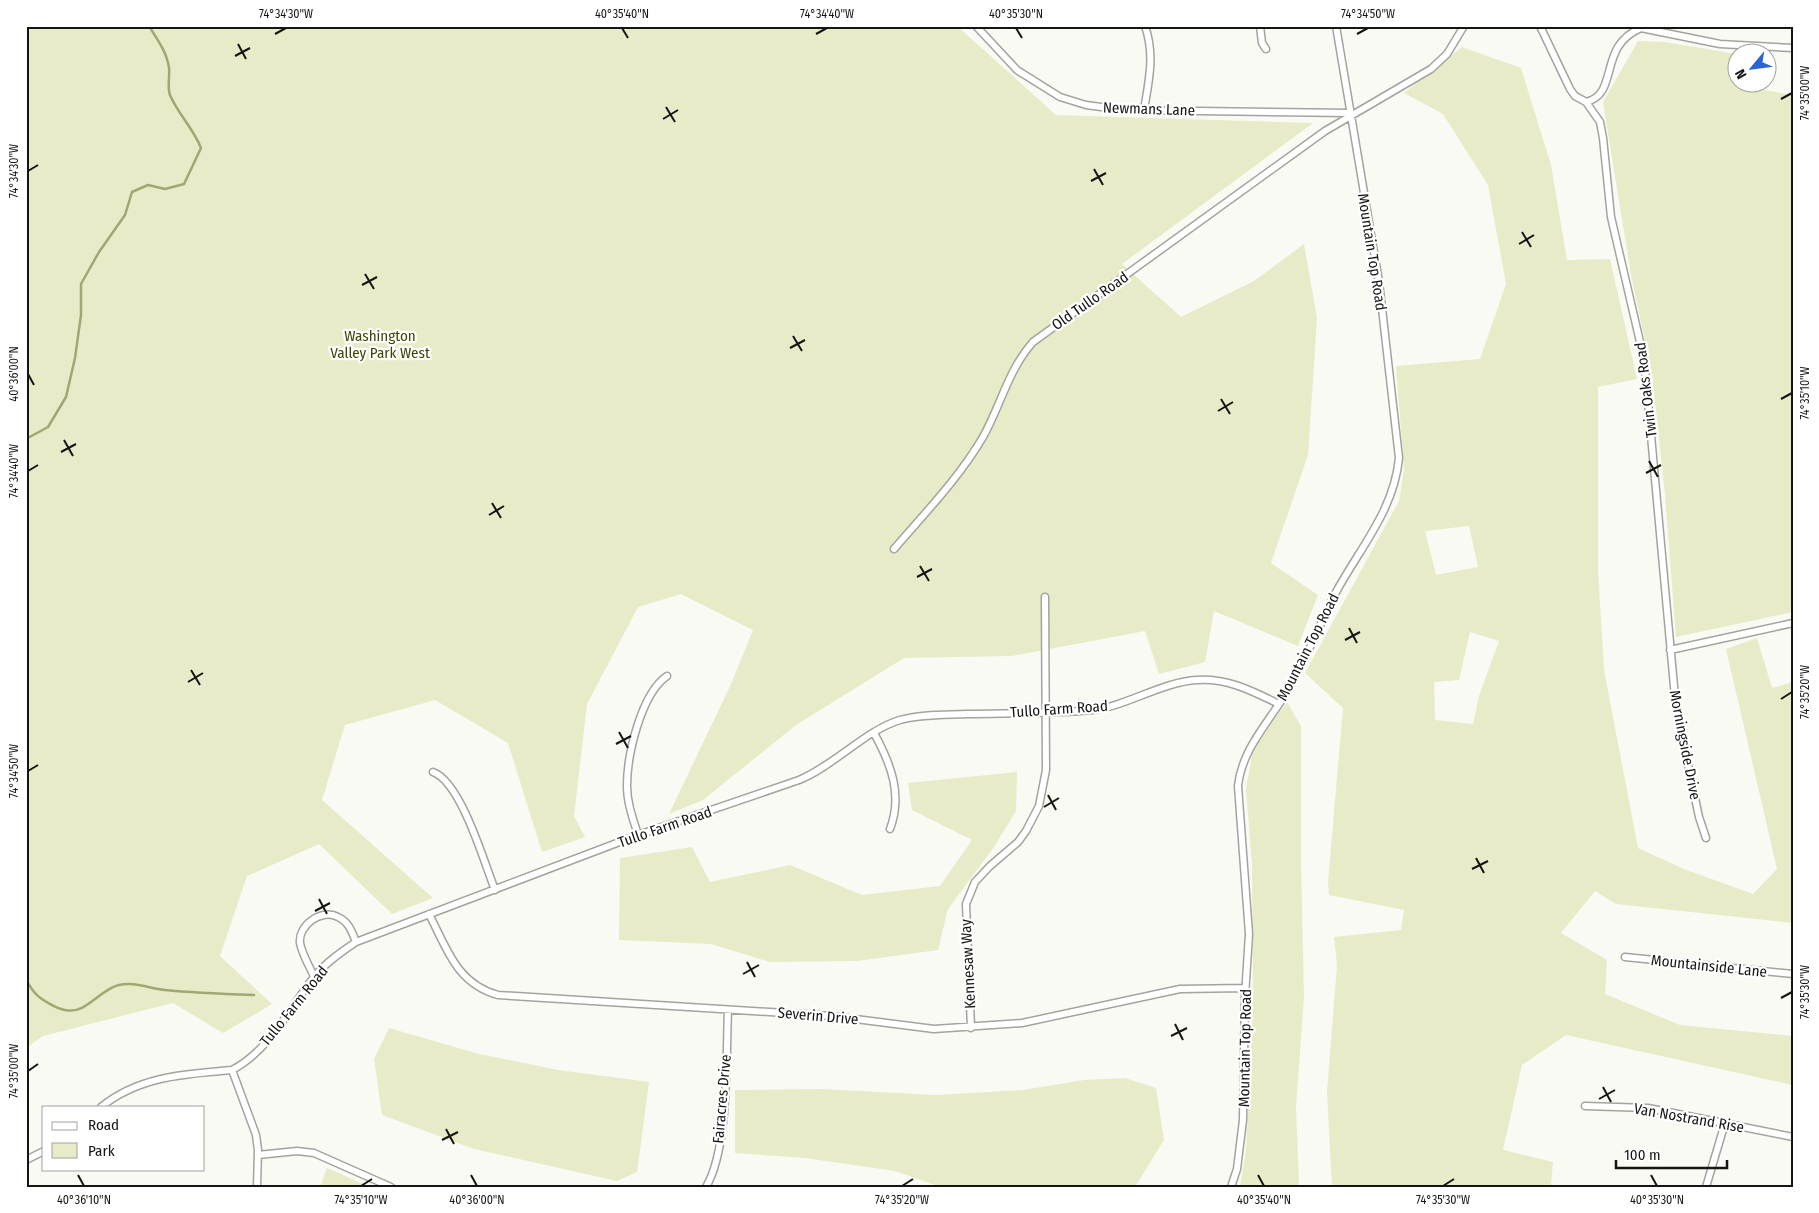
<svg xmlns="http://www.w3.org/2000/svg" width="1819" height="1213" viewBox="0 0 1819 1213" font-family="'Fira Sans Condensed',sans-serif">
<rect width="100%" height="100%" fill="#f9faf3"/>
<path fill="#e8ebc8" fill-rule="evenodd" d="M26 26H957L1056 115 1313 123 1122 264 1181 317 1254 281 1304 244 1317 318 1308 455 1271 563 1318 595 1298 646 1214 611 1205 662 1159 674 1145 631 1012 656 904 658 796 725 703 800 669 814 731 684 753 630 681 594 638 607 587 704 574 816 585 837 542 852 508 743 435 700 345 725 322 800 433 898 392 914 319 844 247 876 220 956 272 1004 223 1033 173 1003 43 1036 26 1048Z
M1638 41 1665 42 1736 54V82L1751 83 1752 88 1793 95V612L1676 637 1665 495 1652 373 1631 275 1603 102Z
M1462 47 1521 68 1551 165 1567 260 1610 259 1637 379 1598 387V570L1604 670 1638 848 1684 869 1753 894 1777 869 1726 649 1757 638 1772 688 1793 682V923L1616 904 1595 891 1561 933 1607 960 1605 994 1680 1025 1793 1036V1085L1566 1035 1522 1065 1503 1150 1553 1162 1551 1187H1332L1327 1092 1337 965 1334 937 1401 930 1404 910 1329 895 1328 882 1343 708 1305 673 1399 501 1404 470 1396 366 1480 359 1506 284 1488 185 1443 114 1404 93ZM1469 526 1478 567 1436 575 1425 531ZM1470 632 1499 641 1479 696 1473 724 1435 720 1434 682 1459 680Z
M1287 702 1301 726V862L1304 998 1296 1106 1299 1187H1240L1246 1151 1253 1003 1252 865 1246 789 1253 749Z
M1017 772 1016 811 994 847 948 909 938 950 857 961 770 962 711 944 619 940 620 858 692 847 710 882 790 865 862 895 940 886 972 840 912 810 908 783Z
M389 1028 479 1054 558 1070 649 1082 637 1172 617 1181 474 1149 382 1115 374 1059Z
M1125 1078 1156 1088 1164 1140 1135 1187H941L895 1171 805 1158 735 1153V1090L822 1089 936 1095 1023 1090 1084 1080Z
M327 1168 370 1187H320Z"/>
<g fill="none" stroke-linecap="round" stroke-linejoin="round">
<path stroke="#a2a673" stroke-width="2.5" d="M26 439 48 427 66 397 75 358 81 315V284L99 252 125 215 132 192 148 185 165 189 184 184 201 148C193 128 178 114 170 95 167 87 170 76 169 68 167 52 157 39 149 26
M26 980C29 984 31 989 35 993 40 999 57 1009 65 1010 86 1015 100 989 119 985 135 981 150 989 165 990 194 993 224 994 254 995"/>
<g stroke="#a3a49e" stroke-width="9">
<path id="minor" d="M976 26 1017 70 1060 97 1086 105 1124 110 1350 113
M1260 26 1262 43 1266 49
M1540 26 1570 89 1575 96 1586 102C1620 94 1597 46 1641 28L1720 44 1793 48
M1586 102 1600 122 1603 138 1611 217 1644 359 1676 708 1699 817 1706 838
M1144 110C1149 80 1155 55 1145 26
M894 549C925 513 959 478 983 437 1001 405 1008 370 1033 342L1325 131 1431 69 1447 54 1464 26
M1670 650 1793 623
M874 733C891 764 903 795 890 829
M433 772C461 782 484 862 495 890
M638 835C633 819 627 803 627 786 627 755 641 694 667 676
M429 914C447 949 457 984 498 995L832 1016 934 1029 1022 1023 1180 989 1245 988
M1625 957 1793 974
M314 976C309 966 302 954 300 943 298 925 322 908 338 917 349 922 352 932 356 942
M971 1028 966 904 975 882 990 866 1018 842 1026 831 1039 806 1046 770 1045 597
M232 1070 256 1135 258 1150 257 1187
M1585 1106 1648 1108 1793 1137
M101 1107C139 1076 185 1074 232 1070 269 1051 289 1009 314 977 325 963 341 952 356 942L638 835 799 780C835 765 866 730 900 720 921 714 945 715 967 714 1008 713 1051 714 1092 710 1128 706 1161 682 1197 680 1228 678 1252 691 1279 704
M258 1155 297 1151 314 1153 391 1187
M26 1160 44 1151
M706 1187C729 1149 726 1056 728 1010
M1231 1187 1237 1169 1243 1120 1245 996 1249 934 1238 786C1242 748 1270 721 1288 690 1306 659 1319 626 1335 594 1359 549 1394 511 1399 458L1379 282 1336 26
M1706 1187 1725 1123"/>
</g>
<use href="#minor" stroke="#fff" stroke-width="6"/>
</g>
<path fill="none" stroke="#151613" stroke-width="2" d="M622 28 628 38M1016 28 1022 38M275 34 286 28M816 34 827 28M1357 34 1368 28M238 44 246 59M235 56 250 48M1781 99 1792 93M666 107 675 122M663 119 678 110M1094 169 1103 185M28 171 38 165M1091 181 1106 173M1522 232 1531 247M1519 244 1534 235M365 274 374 289M362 285 377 277M793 336 802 351M790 348 805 340M28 374 34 385M1221 399 1230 414M1781 399 1792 393M1218 411 1233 402M64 440 73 456M61 452 76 444M1649 461 1658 477M28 471 38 465M1646 473 1661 465M492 503 501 518M489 515 504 506M920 566 929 581M917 577 932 569M1349 628 1357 643M1345 640 1360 632M191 670 200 685M188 682 203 673M1781 699 1792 692M619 732 628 748M616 744 631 736M28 771 38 765M1048 795 1056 810M1044 807 1059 798M1476 858 1484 873M1472 869 1488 861M319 899 327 914M315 911 330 903M747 962 755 977M743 974 759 965M1781 998 1792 992M1175 1024 1183 1040M1171 1036 1187 1028M28 1071 38 1064M1603 1087 1611 1102M1599 1099 1615 1090M446 1129 454 1144M442 1140 458 1132M78 1175 84 1186M471 1175 477 1186M1258 1175 1264 1186M1651 1175 1657 1186M361 1186 372 1179M902 1186 913 1179M1443 1186 1454 1179"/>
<g text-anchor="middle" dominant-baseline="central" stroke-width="4.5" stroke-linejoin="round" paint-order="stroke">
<g font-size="15" fill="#151613" stroke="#fff">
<text transform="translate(1149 109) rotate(2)">Newmans Lane</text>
<text transform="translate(1372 252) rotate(81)">Mountain Top Road</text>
<text transform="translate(1090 301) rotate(-35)">Old Tullo Road</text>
<text transform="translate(1646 390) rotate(-97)">Twin Oaks Road</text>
<text transform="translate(1308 647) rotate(-63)">Mountain Top Road</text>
<text transform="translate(1059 709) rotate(-4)">Tullo Farm Road</text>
<text transform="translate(1685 745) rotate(79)">Morningside Drive</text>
<text transform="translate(665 827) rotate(-19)">Tullo Farm Road</text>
<text transform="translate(968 964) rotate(-93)">Kennesaw Way</text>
<text transform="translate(1709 966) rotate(6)">Mountainside Lane</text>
<text transform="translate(294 1006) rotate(-51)">Tullo Farm Road</text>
<text transform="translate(818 1016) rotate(5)">Severin Drive</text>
<text transform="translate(1245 1048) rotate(-89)">Mountain Top Road</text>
<text transform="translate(722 1099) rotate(-85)">Fairacres Drive</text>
<text transform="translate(1689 1118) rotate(10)">Van Nostrand Rise</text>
</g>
<g font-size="15" fill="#424404" stroke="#fff">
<text x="380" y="336">Washington<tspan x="380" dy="17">Valley Park West</tspan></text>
</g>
</g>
<rect width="1819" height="1213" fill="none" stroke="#ffffff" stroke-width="55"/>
<rect x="42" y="1106" width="162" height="65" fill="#ffffff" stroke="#a1a2a1"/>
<rect x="52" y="1122" width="25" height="8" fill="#ffffff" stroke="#a1a2a1"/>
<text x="88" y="1130" font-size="15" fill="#151613">Road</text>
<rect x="52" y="1143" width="25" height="15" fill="#e8ebc8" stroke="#a1a2a1"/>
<text x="88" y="1156" font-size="15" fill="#151613">Park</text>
<g transform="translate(1752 68) rotate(241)"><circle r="24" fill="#ffffff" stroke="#a1a2a1"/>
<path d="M0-4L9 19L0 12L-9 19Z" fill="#2b65d3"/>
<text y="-8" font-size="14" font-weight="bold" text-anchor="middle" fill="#151613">N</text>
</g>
<path d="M1616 1160v8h111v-8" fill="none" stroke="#151613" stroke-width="2.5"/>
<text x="1624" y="1160" font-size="15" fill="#151613" stroke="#ffffff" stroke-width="4" paint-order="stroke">100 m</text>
<rect x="28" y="28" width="1764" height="1158" fill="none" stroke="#151613" stroke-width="2"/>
<g font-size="12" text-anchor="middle" fill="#151613">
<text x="286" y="18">74°34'30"W</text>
<text x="622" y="18">40°35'40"N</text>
<text x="827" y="18">74°34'40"W</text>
<text x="1016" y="18">40°35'30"N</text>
<text x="1368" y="18">74°34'50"W</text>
<text transform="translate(1805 93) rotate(-90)" y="4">74°35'00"W</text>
<text transform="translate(14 171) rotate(-90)" y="4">74°34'30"W</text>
<text transform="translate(14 374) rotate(-90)" y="4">40°36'00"N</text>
<text transform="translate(1805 393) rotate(-90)" y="4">74°35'10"W</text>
<text transform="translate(14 471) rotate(-90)" y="4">74°34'40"W</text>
<text transform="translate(1805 692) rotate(-90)" y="4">74°35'20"W</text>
<text transform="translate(14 771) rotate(-90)" y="4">74°34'50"W</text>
<text transform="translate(1805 992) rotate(-90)" y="4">74°35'30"W</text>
<text transform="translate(14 1071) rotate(-90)" y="4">74°35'00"W</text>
<text x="84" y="1204">40°36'10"N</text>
<text x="361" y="1204">74°35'10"W</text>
<text x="477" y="1204">40°36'00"N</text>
<text x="902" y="1204">74°35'20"W</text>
<text x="1264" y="1204">40°35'40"N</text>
<text x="1443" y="1204">74°35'30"W</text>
<text x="1657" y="1204">40°35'30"N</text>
</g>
</svg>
